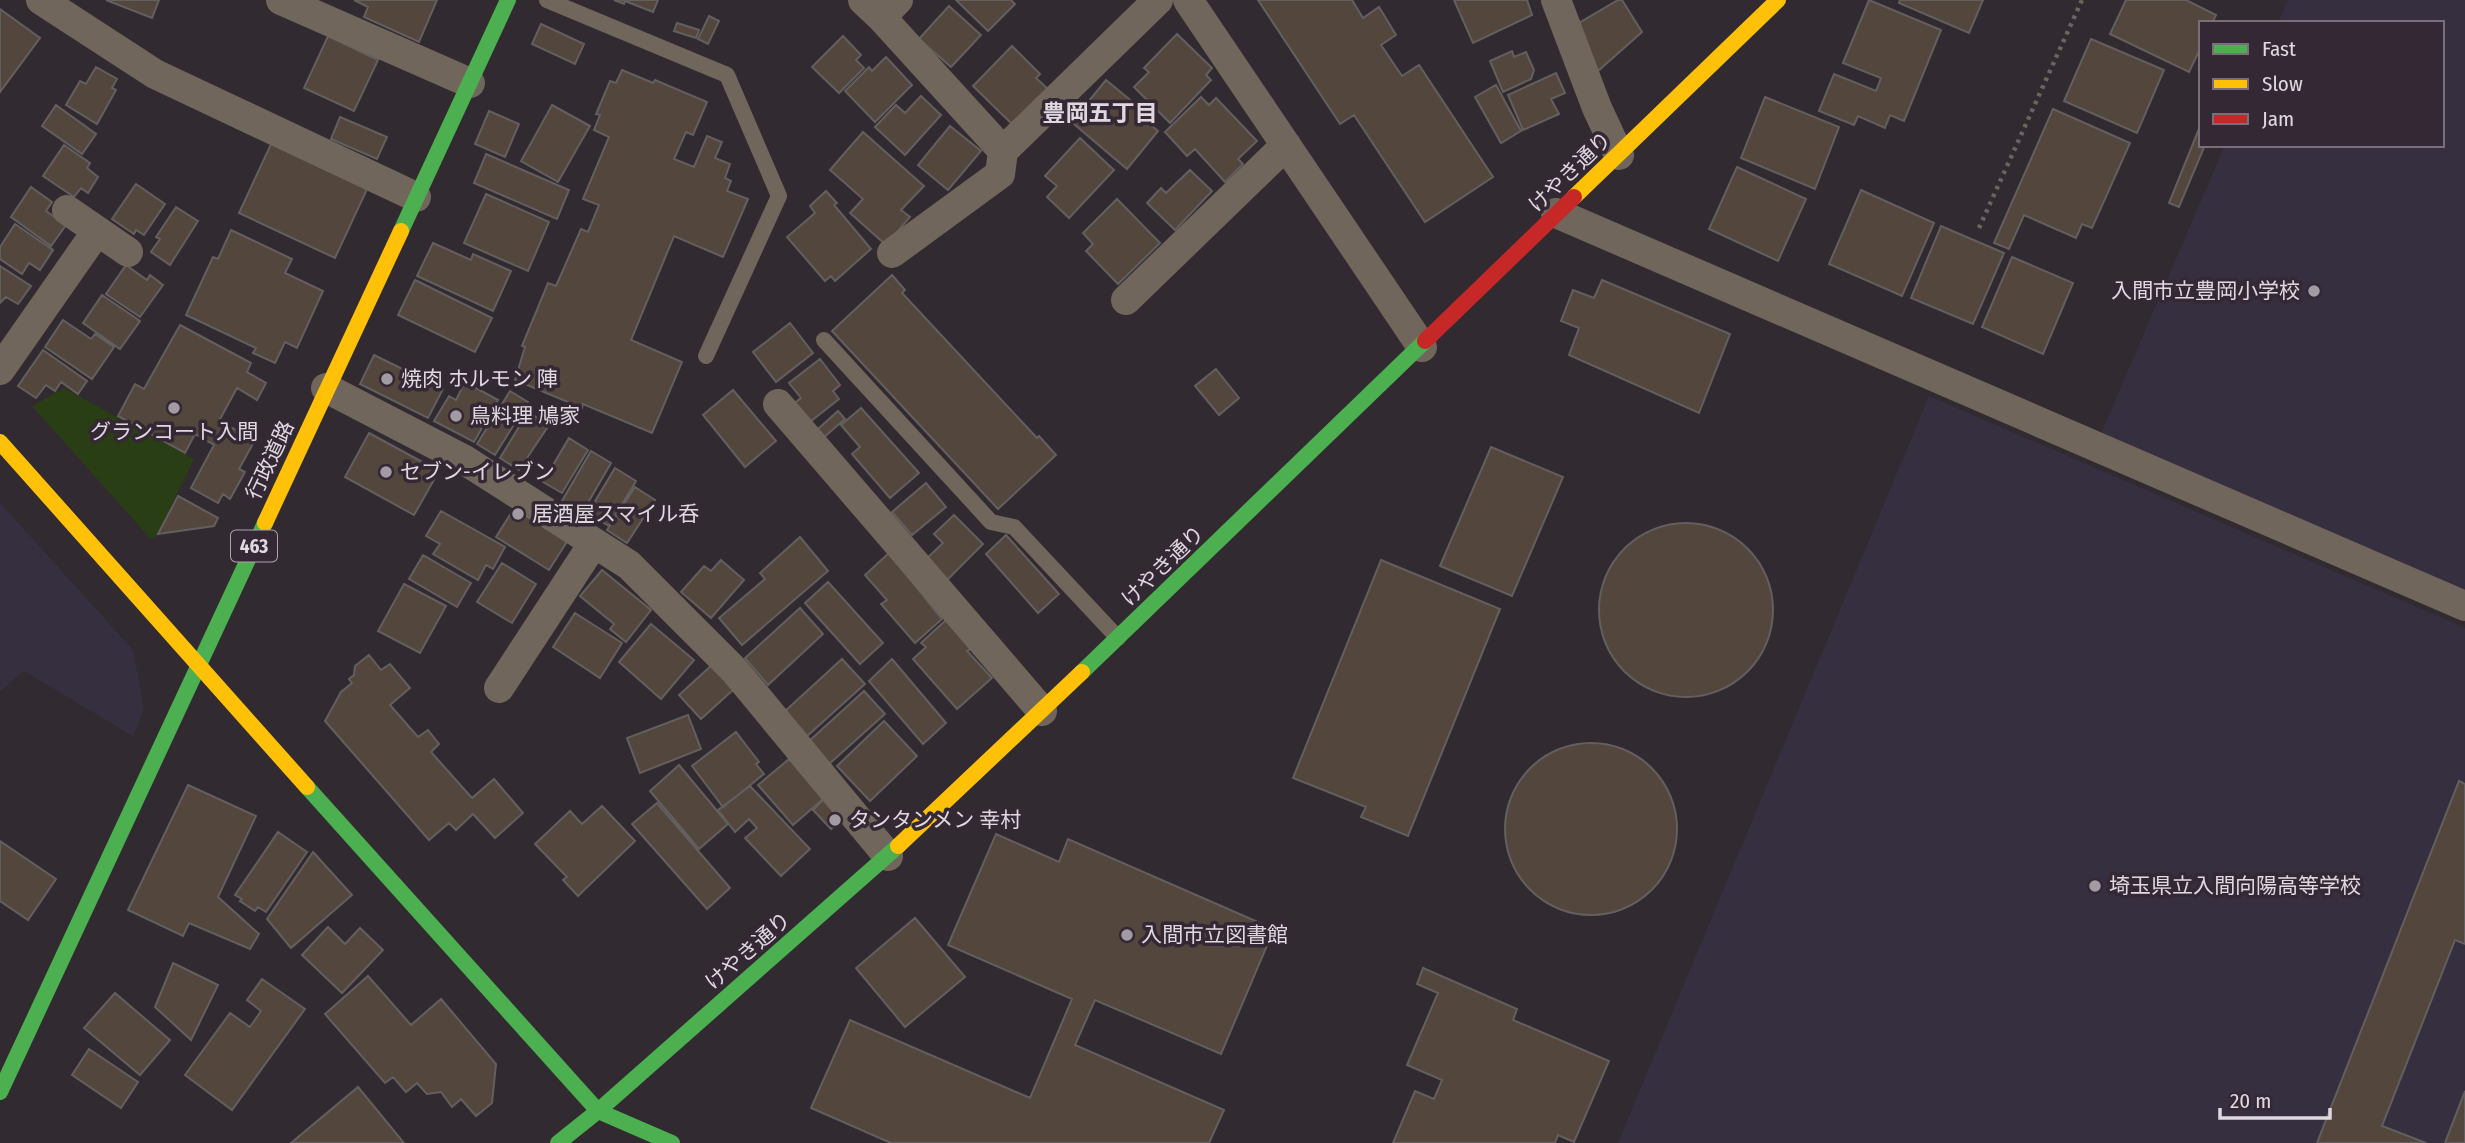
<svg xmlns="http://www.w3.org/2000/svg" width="2465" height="1143" viewBox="0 0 2465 1143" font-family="'Fira Sans Condensed','Noto Sans JP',sans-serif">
<rect width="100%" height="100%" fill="#312b31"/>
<path fill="#362f3f" d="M2288 0H2465V593L2100 436 2225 145H2442V23H2278Z
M1929 396 2465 628V1143H1618Z
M0 503 133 650 144 709 133 736 24 671 0 691Z"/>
<path fill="#293e14" d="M64 388 194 459 155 539 150 538 32 406Z"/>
<path fill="#52463d" stroke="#645f5f" stroke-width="2" d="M106 0H159L152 18Z
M354 0H437L419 42 364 17 368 7Z
M614 0H658L653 12 625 1 624 4Z
M956 0H1011L1015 4 988 31Z
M1258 0H1352L1363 18 1379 7 1396 35 1381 45 1402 76 1419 65 1493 177 1425 222 1354 115 1340 124Z
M1454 0H1527L1532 15 1473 43Z
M1618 0H1622L1642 32 1598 71 1579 23Z
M1869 0 1941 30 1904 121 1890 115 1885 128 1858 116 1854 125 1819 111 1834 74 1876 91 1881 78 1843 63Z
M1900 0H1983L1969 33 1899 3Z
M2126 0H2186L2216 15 2212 23H2201V47L2189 72 2110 34Z
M949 6 981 35 951 67 919 39Z
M0 9 40 38 0 92Z
M709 16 719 21 708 44 698 39Z
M677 23 699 30 696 38 674 31Z
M541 24 584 44 575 64 532 44Z
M1177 34 1212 68 1206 75 1211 80 1170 123 1134 87 1149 72 1144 68Z
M328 36 378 60 354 111 304 88Z
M843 36 861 55 856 60 864 68 839 93 812 67Z
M2091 39 2164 70 2137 133 2064 101Z
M1012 46 1040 74 1036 78 1049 90 1014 126 973 86Z
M1512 51 1514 57 1526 52 1534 70 1531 79 1503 92 1490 61Z
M886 57 912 85 875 122 845 91 869 67 872 71Z
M96 67 117 79 112 88 116 90 97 124 66 105 80 81 86 84Z
M622 70 653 83 655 80 707 102 693 135 686 132 674 159 694 167 707 136 722 142 715 158 730 164 725 178 731 181 727 191 748 199 723 257 674 236 631 340 682 362 652 433 583 404 582 408 515 380 525 347 522 346 548 283 556 286 581 229 588 232 599 205 583 199 609 137 594 130 600 115 596 114 610 81 616 83Z
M1556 73 1565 93 1551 99 1559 114 1523 130 1508 95Z
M1106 80 1146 113 1142 117 1158 131 1127 169 1062 114 1076 99 1084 107Z
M1496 85 1521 131 1501 143 1475 97Z
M921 96 941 115 905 155 875 127 896 105 905 113Z
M1201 97 1209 105 1216 98 1257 141 1238 159 1243 164 1225 182 1195 149 1187 156 1165 132Z
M1765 97 1839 127 1815 189 1741 158Z
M56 105 96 134 82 154 42 126Z
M552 105 590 126 558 182 521 161Z
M2053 109 2130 143 2092 228 2082 224 2076 238 2024 215 2009 249 1994 243Z
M489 111 519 124 505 157 475 144Z
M340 117 387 137 377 159 331 139Z
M2201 124V145H2205L2179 207 2169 203Z
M950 126 981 151 948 190 918 165Z
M863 132 924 186 901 210 910 217 886 245 850 213 863 199 830 170Z
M1080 138 1114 170 1069 218 1047 197 1057 186 1045 176Z
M272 142 368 187 335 258 239 213Z
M64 145 90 163 87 168 98 177 88 193 81 188 74 197 43 176Z
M486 154 569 190 557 219 474 183Z
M1737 167 1806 199 1778 261 1709 229Z
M1190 170 1212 191 1175 230 1147 203 1161 188 1166 193Z
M136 184 165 204 144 235 136 230 134 234 112 219Z
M31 187 52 202 46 211 66 225 51 246 11 217Z
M1861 190 1934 223 1902 296 1829 264Z
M826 191 837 203 834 205 871 249 835 281 831 276 825 281 787 237 815 213 810 206Z
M486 194 549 222 528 271 464 243Z
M1117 199 1160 243 1118 284 1086 251 1093 244 1083 233Z
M176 207 198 221 170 265 151 252 160 239 156 237Z
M15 224 53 250 40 270 29 263 22 274 0 259V247Z
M1941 226 2004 253 1973 324 1911 298Z
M231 230 292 259 285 273 323 291 297 348 285 342 275 363 253 353 256 348 186 315 213 257 218 259Z
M433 243 471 260 473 254 511 271 493 311 417 276Z
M2012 257 2073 283 2043 354 1982 327Z
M126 265 147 280 150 275 163 285 140 317 106 294Z
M0 266 31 286 18 304 6 297 0 303Z
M892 275 905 290 902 293 1037 438 1039 436 1056 455 998 509 832 331Z
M415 280 492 318 475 352 398 315Z
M1602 280 1730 334 1699 413 1569 355 1579 328 1561 321 1573 290 1594 298Z
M102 295 140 321 120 349 83 323Z
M63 320 91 339 95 334 114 347 92 379 45 347Z
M790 323 813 353 776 382 753 352Z
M180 325 251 363 247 372 266 383 257 400 237 388 219 421 255 440 239 469 245 472 230 499 223 494 218 503 191 488 214 445 195 434 185 453 118 416 135 384 144 389Z
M43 350 87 381 78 394 61 382 55 391 46 385 36 398 18 386Z
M374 355 443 389 428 418 360 384Z
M820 359 840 385 833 391 839 399 806 425 791 406 801 398 789 383Z
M1216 369 1239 398 1219 415 1195 386Z
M465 382 498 400 474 442 434 421 449 396 456 400Z
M733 390 776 441 745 467 703 415Z
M510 391 528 402 495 455 477 444Z
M861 408 919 473 890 498 852 454 860 447 841 425Z
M838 411 845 419 823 438 817 430Z
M528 412 549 425 519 470 500 458Z
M369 433 439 471 414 515 345 477Z
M569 438 588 450 562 493 543 482Z
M1491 447 1563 477 1512 596 1440 566Z
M591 451 611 463 582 513 562 501Z
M615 468 636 481 609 526 588 513Z
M926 483 946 507 912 535 892 512Z
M635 487 655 500 627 543 607 530Z
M178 496 218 518 214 526 158 534Z
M515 507 568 540 549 570 496 537Z
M441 511 505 547 493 569 486 565 478 580 433 554 440 544 426 536Z
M954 515 983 544 945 582 924 561 943 543 934 534Z
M1599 610a87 87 0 1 1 174 0a87 87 0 1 1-174 0Z
M1006 535 1059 594 1038 613 986 554Z
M800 537 828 571 742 645 719 618 765 579 760 573Z
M889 553 942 619 915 643 881 604 887 600 865 575Z
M423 555 471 583 457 607 409 579Z
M721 560 744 580 711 618 681 592 704 566 711 571Z
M1381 560 1500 609 1408 836 1361 817 1366 807 1293 778Z
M502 563 536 584 512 623 477 602Z
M602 570 651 610 626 642 610 629 614 624 580 596Z
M828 582 883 643 860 664 805 603Z
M404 584 446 606 420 653 378 631Z
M800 608 823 634 768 685 745 658Z
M575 613 622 643 600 678 553 647Z
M946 620 972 648 967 651 992 678 957 709 913 659 926 647 921 643Z
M651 624 694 660 661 699 619 662Z
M369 655 381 670 390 664 410 688 390 705 418 737 428 730 439 744 431 752 472 798 494 779 523 813 495 838 473 814 456 830 449 823 429 840 325 721 341 692 352 683 349 679 354 675 355 666Z
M842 659 865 684 806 737 784 712Z
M892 659 946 723 923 744 869 681Z
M712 665 734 689 701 719 679 695Z
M864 691 885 714 828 765 808 742Z
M688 715 701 749 640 773 627 738Z
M884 721 917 756 870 801 837 766Z
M736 732 759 762 756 764 764 774 723 807 692 766Z
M1505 829a86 86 0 1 1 172 0a86 86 0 1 1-172 0Z
M789 759 823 799 793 825 758 785Z
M679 765 728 824 699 849 650 791Z
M2459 781 2465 784V944L2455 940 2382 1126 2426 1143H2317Z
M188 785 256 816 218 897 259 934 250 949 189 923 183 936 128 910Z
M750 786 810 849 781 876 745 838 757 828 749 819 735 832 718 810Z
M826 797 844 817 831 829 813 810Z
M657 803 730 888 707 909 632 824Z
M602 806 635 841 578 896 563 880 567 877 535 844 570 811 582 824Z
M278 832 307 852 266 912 258 907 255 911 240 901 242 899 235 895Z
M996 834 1059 862 1068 839 1274 929 1221 1054 1095 1000 1075 1045 1224 1110 1209 1143H891L811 1108 850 1020 1030 1098 1072 999 948 945Z
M0 841 56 879 28 920 0 901Z
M313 852 352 895 291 948 267 919Z
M915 918 965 977 905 1027 856 968Z
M328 927 345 944 360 928 383 950 342 993 302 955Z
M173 963 218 985 191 1040 155 1007Z
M1423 968 1517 1009 1513 1020 1609 1061 1574 1142 1558 1135 1555 1143H1393L1415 1091 1434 1099 1442 1080 1407 1065 1438 993 1417 984Z
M368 976 411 1025 441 999 496 1064 492 1103 476 1116 461 1099 452 1107 441 1092 427 1094 417 1083 406 1092 393 1077 385 1083 325 1014Z
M262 979 305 1009 232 1110 185 1075 230 1013 250 1027 261 1011 247 1000Z
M115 993 170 1040 140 1075 84 1028Z
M89 1049 138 1082 121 1108 72 1075Z
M358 1087 404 1143H291Z
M2465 1091V1143H2445Z"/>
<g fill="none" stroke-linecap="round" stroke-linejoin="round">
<path stroke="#6c645e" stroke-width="4.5" stroke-dasharray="3.5 5" stroke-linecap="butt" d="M1979 228 2082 0"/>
<path stroke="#71665b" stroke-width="16" d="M547 0 727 75 779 196 706 356
M824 340 991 522 1014 527 1118 638"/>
<path stroke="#71665b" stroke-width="30" d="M41 0 155 74 416 197
M281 0 470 83
M863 0 881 17
M898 0 881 17 1003 151 1158 0
M1188 0 1422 347
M1556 0 1597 108 1619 155
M67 210 128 252
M1556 213 2465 606
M892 253 1000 174 1003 151
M1126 300 1286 145
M0 370 97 231
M326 388 463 459 629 565 735 671 888 856
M778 404 1042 711
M499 688 593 544"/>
<path stroke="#4caf50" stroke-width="16" d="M401 231 508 0
M1082 672 1425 341
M307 787 598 1111 672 1143
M0 1092 265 523
M558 1143 598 1111 898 846"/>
<path stroke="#ffc107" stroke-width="16" d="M1574 197 1778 0
M0 442 307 787
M265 523 401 231
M898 846 1082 672"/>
<path stroke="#c62828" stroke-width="16" d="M1425 341 1574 197"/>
</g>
<g fill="#a39ba3" stroke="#342834" stroke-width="2.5">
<circle cx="2314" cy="291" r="7"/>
<circle cx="387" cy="379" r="7"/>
<circle cx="174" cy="408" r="7"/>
<circle cx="456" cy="416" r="7"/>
<circle cx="386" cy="472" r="7"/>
<circle cx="518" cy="514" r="7"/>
<circle cx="835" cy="820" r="7"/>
<circle cx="2095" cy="886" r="7"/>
<circle cx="1127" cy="935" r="7"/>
</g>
<g text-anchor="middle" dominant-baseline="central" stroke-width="7" stroke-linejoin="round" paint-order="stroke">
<rect fill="#342834" stroke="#aca3ac" stroke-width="2" x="231" y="530.5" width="46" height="31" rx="5"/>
<g font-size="19" font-weight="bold" fill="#e0d8e0">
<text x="254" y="546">463</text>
</g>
<g font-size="21" fill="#e0d8e0" stroke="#342834">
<text transform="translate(1570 172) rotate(-44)">けやき通り</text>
<text transform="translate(270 460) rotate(-65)">行政道路</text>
<text transform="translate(1163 566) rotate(-44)">けやき通り</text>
<text transform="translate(748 951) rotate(-41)">けやき通り</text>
</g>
<g font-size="21" fill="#e0d8e0" stroke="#342834" text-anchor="start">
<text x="2300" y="291" text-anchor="end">入間市立豊岡小学校</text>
<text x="401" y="379">焼肉 ホルモン 陣</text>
<text x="470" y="416">鳥料理 鳩家</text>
<text x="174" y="432" text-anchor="middle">グランコート入間</text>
<text x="400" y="472">セブン-イレブン</text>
<text x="532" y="514">居酒屋スマイル呑</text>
<text x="849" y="820">タンタンメン 幸村</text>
<text x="2109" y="886">埼玉県立入間向陽高等学校</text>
<text x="1141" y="935">入間市立図書館</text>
</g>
<g font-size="23" font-weight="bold" fill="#e0d8e0" stroke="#342834">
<text x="1100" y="113">豊岡五丁目</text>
</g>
</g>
<rect x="2199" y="21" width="245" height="126" fill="#342834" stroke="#796e79" stroke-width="2"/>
<rect x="2213" y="44" width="35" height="10" fill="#4caf50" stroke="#796e79" stroke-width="2"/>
<text x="2262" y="56" font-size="21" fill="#e0d8e0">Fast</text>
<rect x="2213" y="79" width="35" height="10" fill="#ffc107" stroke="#796e79" stroke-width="2"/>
<text x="2262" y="91" font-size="21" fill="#e0d8e0">Slow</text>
<rect x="2213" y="114" width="35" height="10" fill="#c62828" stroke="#796e79" stroke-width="2"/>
<text x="2262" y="126" font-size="21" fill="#e0d8e0">Jam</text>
<path d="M2220 1108v10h110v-10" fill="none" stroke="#e0d8e0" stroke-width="3.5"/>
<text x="2230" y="1108" font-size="21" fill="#e0d8e0" stroke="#342834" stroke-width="5" paint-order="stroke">20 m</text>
</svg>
